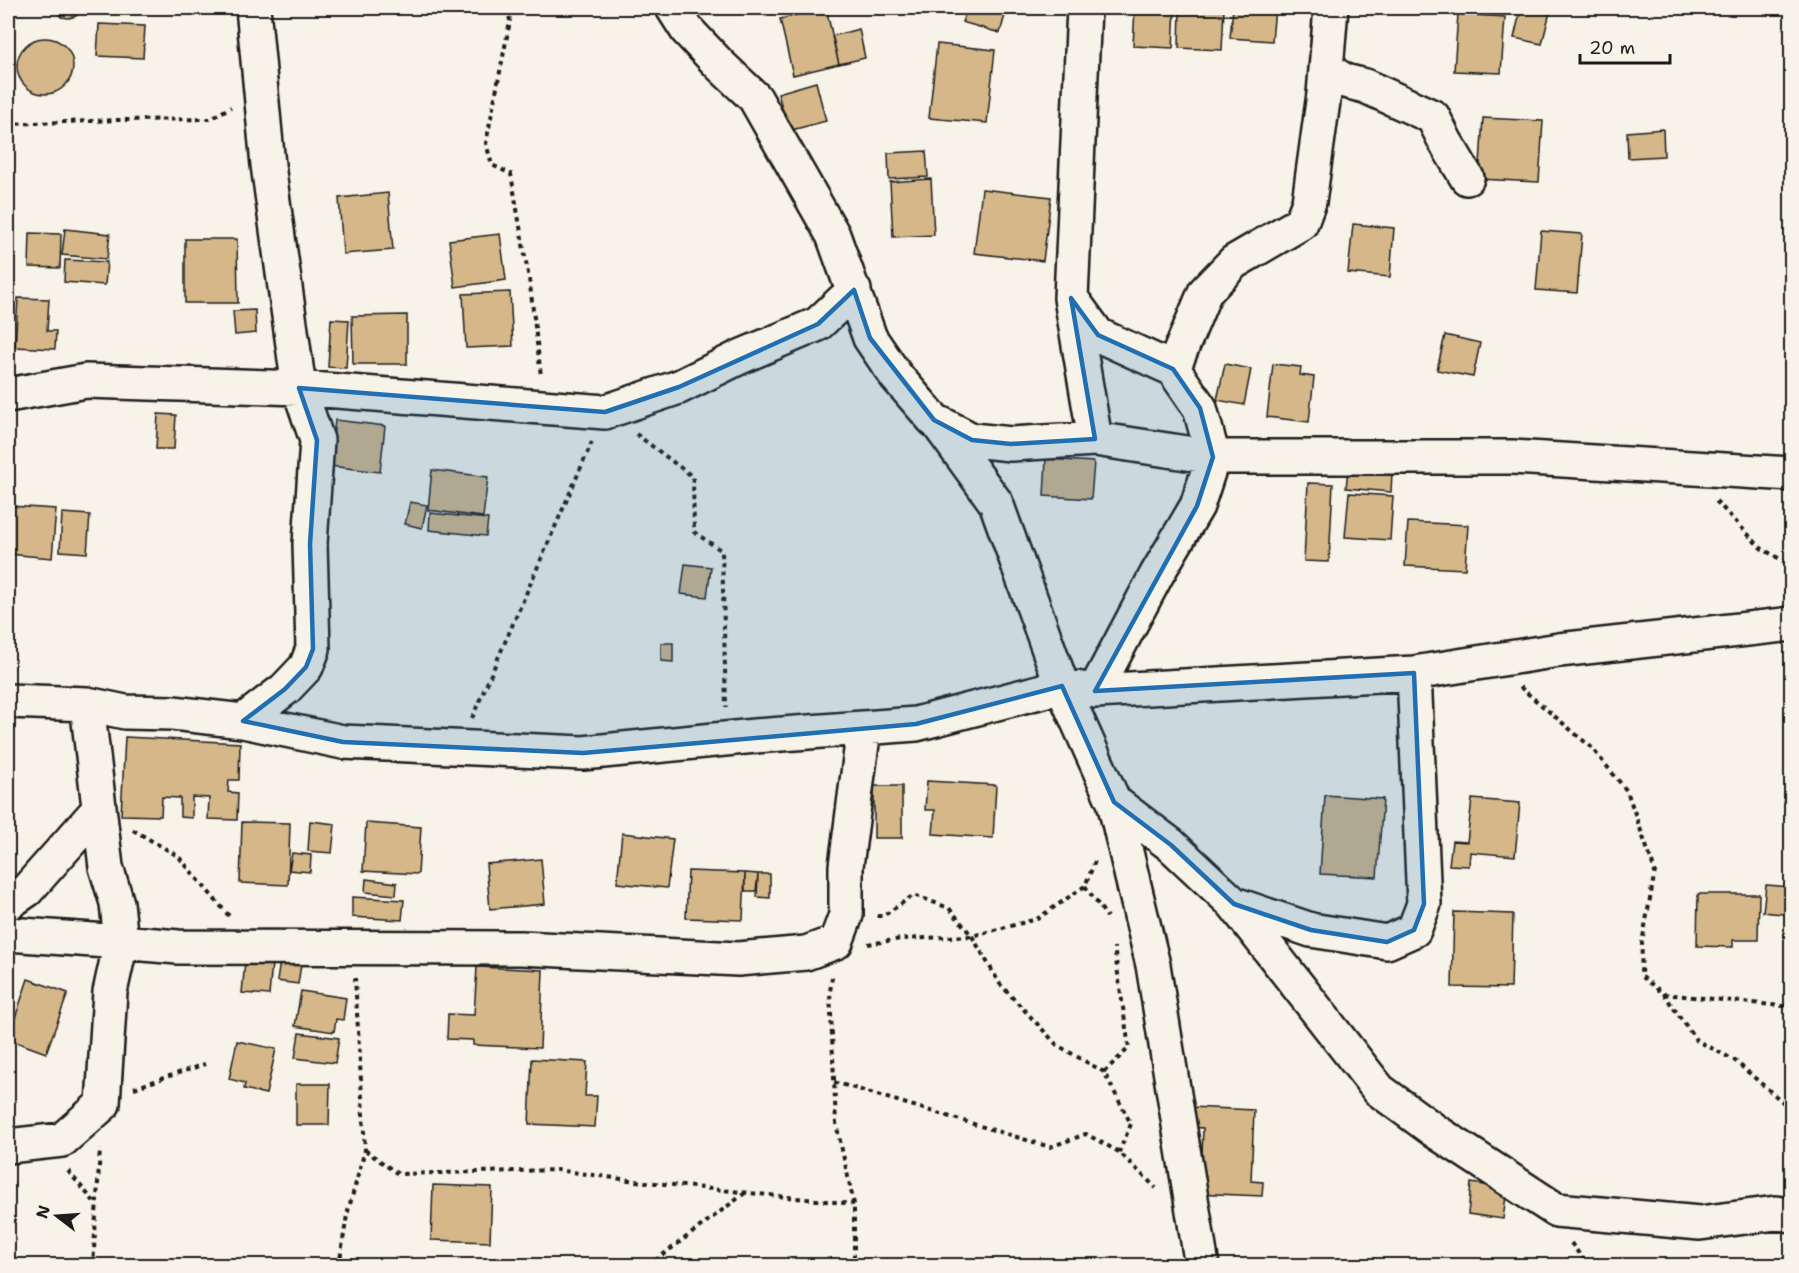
<svg xmlns="http://www.w3.org/2000/svg" width="1799" height="1273" viewBox="0 0 1799 1273" font-family="'Shantell Sans',sans-serif">
<rect width="100%" height="100%" fill="#f7f3e8"/>
<filter id="ink" filterUnits="userSpaceOnUse"><feTurbulence type="fractalNoise" baseFrequency=".0167" numOctaves="2"/><feDisplacementMap in="SourceGraphic" scale="12" xChannelSelector="R" yChannelSelector="G"/><feConvolveMatrix kernelMatrix="1 2 1 2 8 2 1 2 1" color-interpolation-filters="sRGB"/></filter>
<g filter="url(#ink)">
<path fill="#d5b789" stroke="#1c1c1c" stroke-width="1.5" d="M54 8H83L76 16 69 18 61 17Z
M826 8 839 64 793 75 780 19Z
M967 8H1007L1000 33 962 22Z
M1135 8H1175L1173 48 1133 46Z
M1180 8H1224L1222 50 1179 48Z
M1233 8H1275L1272 41 1230 38Z
M1521 8H1551L1542 44 1514 38Z
M1458 14 1505 17 1501 73 1454 71Z
M99 24 145 26 143 58 97 56Z
M859 29 865 58 839 64 832 36Z
M17 66a28 28 0 1 1 56 0a28 28 0 1 1-56 0Z
M937 44 995 50 987 123 929 118Z
M816 82 826 121 788 131 778 93Z
M1483 118 1543 121 1539 182 1479 179Z
M1663 129 1664 156 1628 158 1627 132Z
M926 151 928 177 889 179 888 153Z
M931 179 934 235 893 237 890 182Z
M982 189 1051 197 1043 261 974 253Z
M388 193 393 250 343 254 339 198Z
M1353 224 1394 228 1390 277 1348 273Z
M65 229 110 234 107 259 62 255Z
M1541 231 1582 234 1577 293 1536 290Z
M30 233 61 234 60 268 29 267Z
M500 234 506 280 455 287 449 240Z
M185 239H237L238 303H185Z
M65 260 107 262 105 285 64 282Z
M510 292 513 346 466 348 463 294Z
M18 298 49 299 47 331H56L55 349 15 347Z
M255 310 256 333 235 335 233 311Z
M407 315V364H353L352 316Z
M331 319 349 320 346 368 328 367Z
M1445 335 1480 343 1473 377 1437 370Z
M1225 364 1251 369 1244 405 1217 400Z
M1273 364 1301 367 1300 375 1314 377 1309 422 1267 417Z
M158 414 176 415 174 449H156Z
M335 420 385 426 380 472 330 466Z
M1046 459 1094 462 1091 499 1044 496Z
M1348 469 1392 472 1391 492 1346 488Z
M432 470 488 477 483 517 428 510Z
M1308 483 1333 484 1329 562 1304 561Z
M1349 493 1393 496 1390 540 1345 537Z
M410 502 427 505 422 528 405 524Z
M10 506 56 509 52 558 8 554Z
M62 513 90 515 87 553 60 551Z
M430 513 488 519 486 536 429 530Z
M1408 522 1468 525 1465 569 1405 566Z
M685 564 711 567 707 597 681 594Z
M661 643H673V662L661 661Z
M125 737 240 743 239 780H229L228 792 238 793 237 820 208 819 209 798 192 797V818L180 817V798L162 797 161 816 121 815Z
M927 781 996 785 993 838 933 834 935 810H925Z
M874 786H902V838H874Z
M1325 795 1383 799 1377 877 1320 874Z
M1472 799 1520 803 1515 856 1470 852 1469 866 1449 865 1452 841 1467 842Z
M310 821 335 824 332 853 308 851Z
M242 822 290 823 288 885 240 883Z
M366 823 421 827 418 874 363 871Z
M622 833 673 839 667 888 617 883Z
M292 853 311 855 310 872 289 870Z
M541 859 545 904 490 909 486 864Z
M688 871 745 873 743 920 686 918Z
M745 873 758 874 756 891H745Z
M758 874H770V898L757 897Z
M366 879 397 883 396 895 365 892Z
M1766 885 1792 887V915L1763 912Z
M1698 894H1759L1758 940H1733V947L1697 946Z
M352 897 404 900 402 920 352 917Z
M1454 912 1513 914 1511 988 1452 987Z
M245 961 272 963 269 995 242 993Z
M280 961 301 964 298 984 277 981Z
M477 967 543 970 540 1048 473 1045V1040L447 1039 448 1014 474 1015Z
M28 979 68 993 46 1053 8 1039Z
M301 991 346 998 343 1020 336 1019 334 1032 295 1026Z
M299 1033 339 1038 335 1063 295 1058Z
M237 1041 276 1049 266 1094 244 1089 245 1083 229 1079Z
M532 1059 587 1062 585 1096H597L595 1127 529 1124Z
M296 1084H330L329 1125H296Z
M1190 1107 1254 1110 1251 1181 1263 1182 1262 1196 1193 1193 1201 1181 1203 1128 1189 1127Z
M1471 1183 1507 1188 1503 1219 1468 1214Z
M433 1185 492 1187 490 1242 431 1240Z"/>
<g fill="none" stroke-linecap="round" stroke-linejoin="round">
<g stroke="#1c1c1c" stroke-width="38">
<path id="minor" d="M673 8 687 30 720 65 755 98 833 235 870 338 896 376 934 420 972 440 1011 444 1095 439 1213 457H1512L1792 474
M1084 8 1071 298 1095 439
M1326 69 1345 81 1365 86 1433 117 1445 141 1467 178
M1071 298 1098 335 1173 369 1200 408 1213 457 1197 506 1157 574 1095 691
M1173 369 1205 292 1234 262 1301 223 1309 202 1324 94 1331 8
M8 395 86 381 299 388 605 412 679 387 740 357 818 324 854 290
M940 426 996 503 1062 686 1114 802 1153 965 1202 1266
M8 701 87 704 125 712 173 713 243 721 343 742 583 753 755 736 916 724 1062 686 1095 691 1414 673 1559 650 1792 624
M243 721 285 689 306 667 313 649 310 544 317 440 299 388 268 165 253 8
M1114 802 1171 845 1234 904 1311 930 1387 942 1414 930 1424 904 1414 673
M8 903 27 890 99 809
M1234 904 1379 1090 1435 1131 1556 1210 1700 1223 1776 1213 1792 1215
M8 934 121 942 117 903 106 867 87 704
M8 1146 62 1140 103 1104 110 992 121 942 178 947 521 948 738 959 806 953 836 942 846 915V866L864 728"/>
</g>
<path stroke="#1c1c1c" stroke-width="4" stroke-dasharray="4.5 4.5" stroke-linecap="butt" d="M508 8 510 21 486 143 492 165 511 174 530 285 541 376
M8 124 119 120 210 119 231 107
M636 434 693 477 694 532 722 551 726 707
M1716 501 1761 548 1792 566
M1520 687 1591 747 1627 791 1655 871 1642 943 1641 976 1664 994 1696 1040 1734 1060 1792 1110
M472 718 592 442
M133 830 178 856 229 916
M1085 886 1107 917
M877 916H883L914 895 949 908 972 936 1000 984 1057 1045 1104 1072 1131 1124 1119 1152
M868 944 901 939 972 936 1037 919 1085 886 1095 861
M832 977 830 992 836 1123 854 1204V1266
M1664 994 1792 1007
M1104 1072 1129 1048 1114 947
M834 1082 1050 1147 1086 1134 1119 1152 1156 1188
M134 1088 205 1064
M365 1150 398 1174 557 1170 636 1181 854 1204
M68 1171 96 1204
M1571 1243 1588 1266
M93 1266 100 1149
M339 1266 347 1215 365 1150 355 978
M648 1266 745 1193"/>
<use href="#minor" stroke="#f7f3e8" stroke-width="33"/>
</g>
</g>
<path fill="#1f6fb2" fill-opacity="0.2" stroke="#1f6fb2" stroke-width="4.5" stroke-linejoin="round" d="M854 290 870 338 934 420 972 440 1011 444 1095 439 1071 298 1098 335 1173 369 1200 408 1213 457 1197 506 1095 691 1414 673 1424 904 1414 930 1387 942 1311 930 1234 904 1171 845 1114 802 1062 686 916 724 583 753 343 742 243 721 285 689 306 667 313 649 310 544 317 440 299 388 605 412 679 387 818 324Z"/>
<rect width="1799" height="1273" fill="none" stroke="#f7f3e8" stroke-width="30"/>
<rect x="15" y="15" width="1769" height="1243" fill="none" stroke="#1c1c1c" stroke-width="2" filter="url(#ink)"/>
<g transform="translate(57 1216) rotate(287)" stroke="#f7f3e8" stroke-width="4.5" paint-order="stroke">
<path d="M0-4.5L10 22L0 15L-10 22Z" fill="#1c1c1c"/>
<text y="-9" font-size="16" font-weight="bold" text-anchor="middle" fill="#1c1c1c">N</text>
</g>
<path d="M1580 54v9h90v-9" fill="none" stroke="#1c1c1c" stroke-width="3"/>
<text x="1589" y="54" font-size="18" fill="#1c1c1c" stroke="#f7f3e8" stroke-width="4.5" paint-order="stroke">20 m</text>
</svg>
